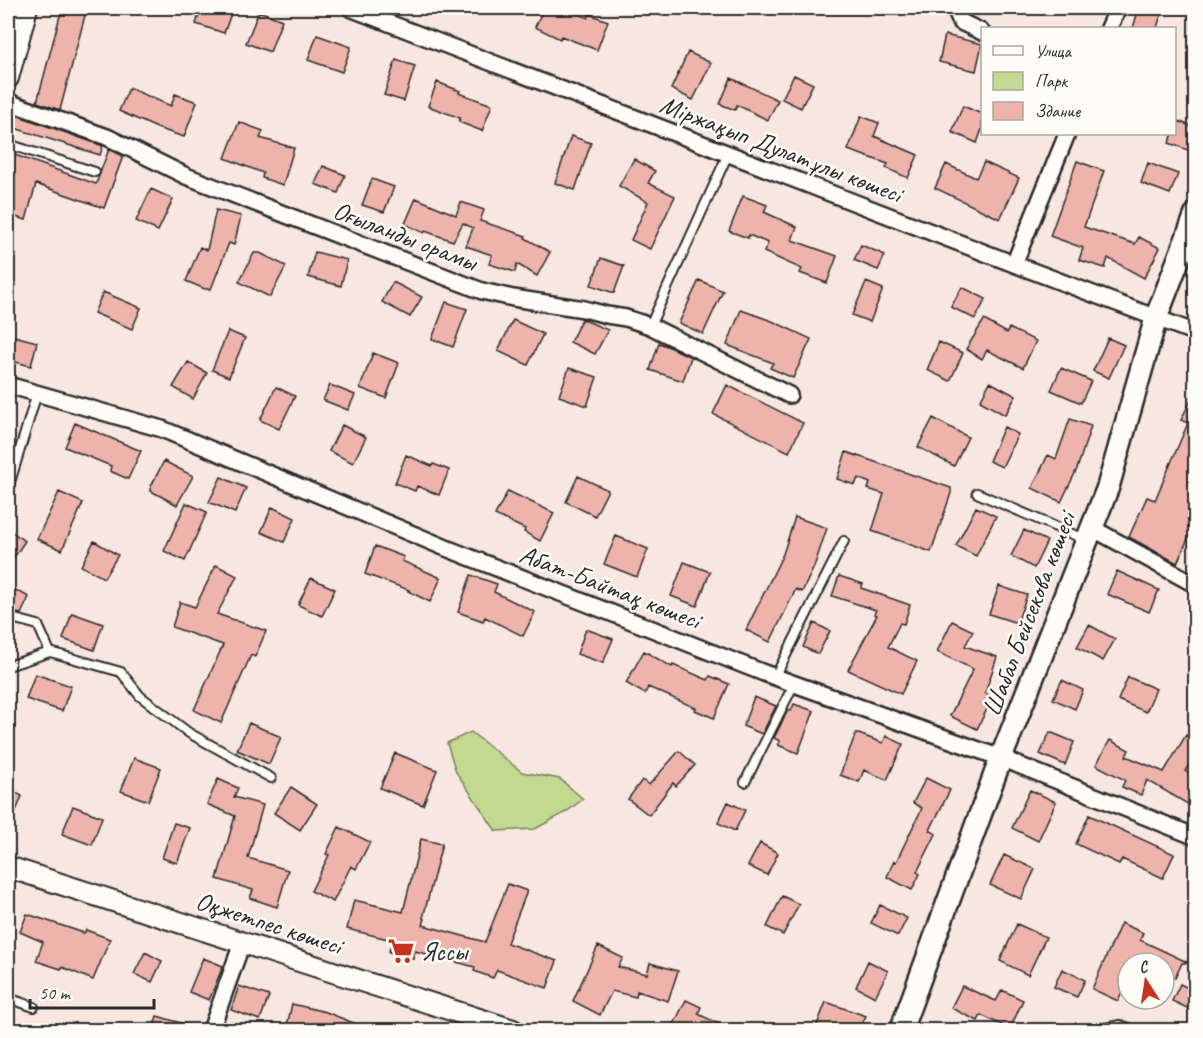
<svg xmlns="http://www.w3.org/2000/svg" width="1203" height="1038" viewBox="0 0 1203 1038" font-family="Caveat,sans-serif">
<rect width="100%" height="100%" fill="#f8e6e0"/>
<filter id="ink" filterUnits="userSpaceOnUse"><feTurbulence type="fractalNoise" baseFrequency=".0167" numOctaves="2"/><feDisplacementMap in="SourceGraphic" scale="12" xChannelSelector="R" yChannelSelector="G"/><feConvolveMatrix kernelMatrix="1 2 1 2 8 2 1 2 1" color-interpolation-filters="sRGB"/></filter>
<g filter="url(#ink)">
<path fill="#c3d98f" stroke="#77825d" stroke-width="1.5" d="M471 732 522 772 560 779 583 799 566 812 535 829 496 831 456 772 447 743Z"/>
<path fill="#eeb3ab" stroke="#2b2b2b" stroke-width="1.5" d="M62 8H87L60 110 37 102Z
M201 8H233L224 33 196 24Z
M544 8H565L588 18 589 14 608 21 597 50 561 36 560 39 535 27Z
M1139 8H1163L1157 28H1133Z
M259 11 282 20 270 52 246 43Z
M317 35 351 47 342 72 308 60Z
M945 35 982 44 976 71 939 62Z
M688 52 711 63 693 100 671 89Z
M396 60 415 66 404 101 384 95Z
M794 75 813 84 801 108 782 99Z
M731 78 778 100 768 120 737 105 735 110 720 104Z
M437 82 460 91 459 93 492 105 482 131 459 122 460 118 428 106Z
M129 88 171 106 175 94 197 102 184 137 157 128 119 111Z
M963 106 982 114V129L977 143 952 132Z
M8 112 103 146 100 155 8 126Z
M861 116 879 123 874 136 918 155 908 178 886 168 888 164 848 150Z
M1178 121 1196 128V153L1169 143 1173 134H1174Z
M239 122 263 131 260 138 294 148 283 185 262 178 263 173 225 158Z
M571 136 591 143 575 190 555 183Z
M109 149 123 156 104 208 36 184 26 220 8 215V198L14 176 8 173V167L12 154 96 184Z
M634 159 655 171 648 183 675 196 650 249 631 240 648 202 619 186Z
M1077 161 1104 171 1084 227 1135 244 1139 237 1160 248 1144 278 1108 258 1105 268 1079 260 1083 248 1050 236Z
M984 162 1019 178 1000 219 935 188 946 164 976 178Z
M1148 163 1178 174 1170 194 1141 183Z
M323 166 345 175 338 193 315 184Z
M372 179 394 187 384 212 362 205Z
M151 189 173 199 158 231 136 221Z
M743 196 767 205 764 212 797 227 792 240 837 256 827 283 800 273 802 269 764 252 768 243 749 235 748 238 729 231Z
M416 198 456 215 461 202 484 210 480 221 526 236 525 238 550 252 537 276 517 264 515 272 489 264 492 255 466 246 473 228 463 223 453 241 425 231 424 233 405 224Z
M216 210 241 216 234 245 229 243 211 289H205L186 281 200 247 207 250Z
M861 245 885 255 878 270 854 260Z
M315 252 347 260 341 286 308 277Z
M254 253H260L286 266 270 297 239 282Z
M601 258 624 266 614 293 591 285Z
M699 280 723 291 703 334 679 323Z
M393 282 422 297 410 317 382 302Z
M866 282 883 289 870 322 852 315Z
M962 287 986 299 975 319 951 307Z
M103 292 141 308 132 329 94 313Z
M446 302 467 309 453 347 432 339Z
M741 310 772 321 811 339 793 378 770 368 773 363 727 345Z
M582 319 608 330 595 354 570 342Z
M513 320 543 334 528 365 498 351Z
M984 320 1007 333 1009 328 1036 341 1023 368 987 350 982 359 966 349Z
M228 331 245 338 229 377 212 370Z
M14 336 37 342 31 366 8 360Z
M1108 338 1124 345 1109 378 1093 371Z
M939 342 963 353 950 381 927 370Z
M659 343 672 348 691 357 683 381 650 370Z
M373 353 399 363 386 398 360 388Z
M188 362 207 373 193 399 173 387Z
M569 368 597 377 587 406 559 396Z
M1061 368 1091 381 1081 403 1051 390Z
M990 382 1016 396 1005 415 980 401Z
M330 385 355 395 348 410 323 400Z
M727 385 803 423 789 452 713 414Z
M276 387 295 396 279 429 260 420Z
M1196 389V534L1191 532 1177 563 1129 537 1147 497 1155 500 1188 423 1181 420Z
M933 418 968 437 954 466 918 447Z
M1070 419 1091 426 1077 469 1061 502 1032 488 1048 455 1056 459Z
M75 423 141 451 128 479 110 471 111 466 65 447Z
M342 425 366 437 353 463 329 451Z
M1004 427 1018 434 1002 467 989 461Z
M846 452 951 488V493L931 552 872 531 884 494 868 489 870 483 858 478 855 485 837 479Z
M406 455 432 466 433 464 449 470 439 495 417 486 415 491 395 483Z
M164 461 193 476 177 505 151 491V486Z
M578 476 608 490 595 516 566 502Z
M221 477 246 488 235 513 209 502Z
M508 491 554 513 540 541 524 532 525 529 495 515Z
M59 492 83 503 62 550 37 539Z
M186 503 207 512 185 561 164 551Z
M272 507 295 518 284 542 261 532Z
M976 507 996 516 976 556 956 546Z
M795 517 827 528 814 567 802 592 796 589 770 642 746 630 783 554Z
M8 529 25 541 8 566Z
M1024 530 1047 541 1034 568 1011 556Z
M616 536 648 549 637 577 604 564Z
M94 541 118 555 104 578 81 566Z
M375 546 404 557 402 561 441 578 430 602 408 591 409 590 365 574Z
M684 562 710 572 697 606 671 596Z
M216 565 237 576 217 614 266 631 255 657 251 655 221 723 194 710 223 645 172 627 180 602 195 607Z
M1117 571 1159 590 1149 612 1107 594Z
M471 575 497 584 494 592 535 612 523 636 485 617 483 621 458 612Z
M839 576 863 584 861 588 910 605 904 624 900 623 888 647 917 661 901 694 848 670 877 615 874 614 876 610 832 596Z
M311 578 335 589 322 616 298 605Z
M8 586 29 597 21 614 8 611Z
M999 586 1027 595 1017 623 989 614Z
M72 613 103 624 94 650 63 639Z
M952 621 973 631 965 646 997 657 985 693 993 697 977 729 950 716 973 669 937 652Z
M814 623 830 631 818 654 803 647Z
M1089 625 1115 639 1103 661 1077 647Z
M586 629 613 639 603 663 577 654Z
M644 651 672 667 673 665 708 680 710 676 729 684 714 718 695 710 696 708 648 687 645 694 626 683Z
M35 674 71 686 62 711 26 699Z
M1128 677 1156 689 1146 712 1118 700Z
M1062 680 1083 690 1075 709 1053 699Z
M754 697 776 706 762 734 743 726Z
M794 704 814 711 798 753 778 745 780 741 774 738 788 710 791 711Z
M249 723 281 737 269 764 237 750Z
M1050 732 1074 742 1065 765 1040 754Z
M856 733 883 743 886 736 903 744 887 780 864 770 859 782 840 775Z
M1186 735 1196 740V753L1185 771 1196 777V809L1147 780 1141 795 1122 787 1125 780 1096 765 1110 740 1129 750 1126 756 1164 772Z
M679 751 695 765 676 786 673 783 649 815 628 799 642 780 649 785Z
M395 753 437 770 423 805 380 788Z
M134 758 161 768 148 801 121 791Z
M926 778 950 790 930 830 936 834 917 872 920 874 912 890 887 877 894 861 896 862 922 808 913 803Z
M218 779 238 788 234 797 263 805 248 858 288 870 277 907 250 898 253 890 217 879 235 816 207 804Z
M291 787 317 804 300 830 274 813Z
M8 789 22 796 8 831Z
M1030 790 1056 802 1038 841 1012 828Z
M728 802 745 810 735 831 718 823Z
M73 806 102 817 92 845 62 834Z
M1089 815 1174 854 1163 878 1122 859 1119 864 1076 844Z
M174 823 190 828 177 863 162 858Z
M339 827 370 842 356 869 351 866 333 902 311 891 329 855 326 854Z
M421 839 442 844 423 918 425 919 423 925 485 942 508 884 527 891 507 943 557 961 547 988 497 970 493 978 474 971 475 967 415 951 413 959 389 952 392 940 347 929 354 900 403 912Z
M760 843 778 853 767 875 748 866Z
M1004 855 1035 869 1021 899 990 885Z
M782 896 799 904 783 935 767 927Z
M880 905 907 918 898 936 871 923Z
M27 914 84 933 86 930 110 939 93 980 62 967 61 969 36 961 43 942 20 932Z
M1121 923 1143 933 1140 940 1189 963H1182L1175 978 1164 973V963H1128L1120 982 1125 985 1118 1001 1092 989Z
M1017 924 1046 937 1028 975 1000 961Z
M598 946 623 958 618 967 647 974 650 963 678 971 668 1001 637 991 636 997 612 991 600 1015 573 1001Z
M145 952 162 961 152 982 134 974Z
M203 958 223 966 209 1000 189 992Z
M868 961 888 971 875 997 856 987Z
M1062 969 1085 980 1077 997 1054 987Z
M1180 984 1196 992V1012L1172 1001Z
M239 986 269 996 260 1020 231 1010Z
M962 986 996 1001 1002 990 1023 1000 1010 1029 981 1015 978 1021 951 1008Z
M686 1000 701 1007 698 1014 732 1030H671Z
M826 1002 866 1016 859 1030H815Z
M292 1004 326 1012 371 1030H286Z
M157 1016 195 1027V1030H153Z"/>
<g fill="none" stroke-linecap="round" stroke-linejoin="round">
<g stroke="#2b2b2b" stroke-width="12">
<path id="service" d="M8 144 95 172
M650 326 728 154
M8 489 37 393
M977 493 1086 540
M8 617 38 625 50 652
M8 666 50 652 121 672 140 696 189 733 271 778
M775 677 844 541
M745 782 794 684
M8 998 34 1007
M1095 1030 1120 1025 1135 1030"/>
</g>
<g stroke="#2b2b2b" stroke-width="20">
<path id="minor" d="M350 8 1014 264 1196 333
M955 8 961 22 982 32
M1109 28 1118 8
M8 102 107 137 186 176 482 291 513 298 584 309 607 315 626 318 650 326 789 395
M1014 264 1067 134
M8 385 162 429 446 548 764 673 1001 758 1196 837
M1092 528 1196 585
M211 1030 242 943"/>
</g>
<g stroke="#2b2b2b" stroke-width="24">
<path id="tertiary" d="M8 78 27 8
M8 867 513 1030"/>
</g>
<g stroke="#2b2b2b" stroke-width="26">
<path id="secondary" d="M901 1030 1001 758 1108 487 1156 318 1196 214"/>
</g>
<use href="#service" stroke="#fdfcf7" stroke-width="8"/>
<use href="#minor" stroke="#fdfcf7" stroke-width="15"/>
<use href="#tertiary" stroke="#fdfcf7" stroke-width="20"/>
<use href="#secondary" stroke="#fdfcf7" stroke-width="21"/>
</g>
</g>
<defs>
<g id="supermarket-bare" transform="scale(2.07)"><path d="M-6-5.5h2.5l.6 2H6L4.5 2H-2.5L-4.4-4H-6ZM-1.5 3.2a1.3 1.3 0 1 0 .1 0ZM3 3.2a1.3 1.3 0 1 0 .1 0Z" fill="#c8321e" stroke="#fdfcf7" stroke-width="2.5" paint-order="stroke"/></g>
</defs>
<g fill-rule="evenodd">
<use href="#supermarket-bare" x="401" y="951"/>
</g>
<g text-anchor="middle" dominant-baseline="central" stroke-width="5" stroke-linejoin="round" paint-order="stroke">
<g font-size="26" fill="#2b2b2b" stroke="#fdfcf7">
<text transform="translate(781 149) rotate(21)">Міржақып Дулатұлы көшесі</text>
<text transform="translate(405 236) rotate(21)">Оғыланды орамы</text>
<text transform="translate(610 587) rotate(21)">Абат-Байтақ көшесі</text>
<text transform="translate(1029 614) rotate(-69)">Шабал Бейсекова көшесі</text>
<text transform="translate(269 923) rotate(18)">Оқжетпес көшесі</text>
</g>
<g font-size="26" fill="#2b2b2b" stroke="#fdfcf7" text-anchor="start">
<text x="421" y="951">Яссы</text>
</g>
</g>
<rect width="1203" height="1038" fill="none" stroke="#fdfcf7" stroke-width="30"/>
<rect x="15" y="15" width="1173" height="1008" fill="none" stroke="#2b2b2b" stroke-width="2" filter="url(#ink)"/>
<rect x="981" y="27" width="195" height="108" fill="#fdfcf7" stroke="#a9a8a5" stroke-width="1.5"/>
<rect x="993" y="46" width="30" height="9" fill="#fdfcf7" stroke="#a9a8a5" stroke-width="1.5"/>
<text x="1035" y="57" font-size="18" fill="#2b2b2b">Улица</text>
<rect x="993" y="72" width="30" height="18" fill="#c3d98f" stroke="#a9a8a5" stroke-width="1.5"/>
<text x="1035" y="87" font-size="18" fill="#2b2b2b">Парк</text>
<rect x="993" y="102" width="30" height="18" fill="#eeb3ab" stroke="#a9a8a5" stroke-width="1.5"/>
<text x="1035" y="117" font-size="18" fill="#2b2b2b">Здание</text>
<g transform="translate(1146 981) rotate(348)"><circle r="28" fill="#fdfcf7" stroke="#a9a8a5" stroke-width="1.5"/>
<path d="M0-4.5L10 22L0 15L-10 22Z" fill="#c8321e"/>
<text y="-9" font-size="16" font-weight="bold" text-anchor="middle" fill="#2b2b2b">С</text>
</g>
<path d="M30 999v9h124v-9" fill="none" stroke="#2b2b2b" stroke-width="3"/>
<text x="39" y="999" font-size="18" fill="#2b2b2b" stroke="#fdfcf7" stroke-width="4.5" paint-order="stroke">50 m</text>
</svg>
